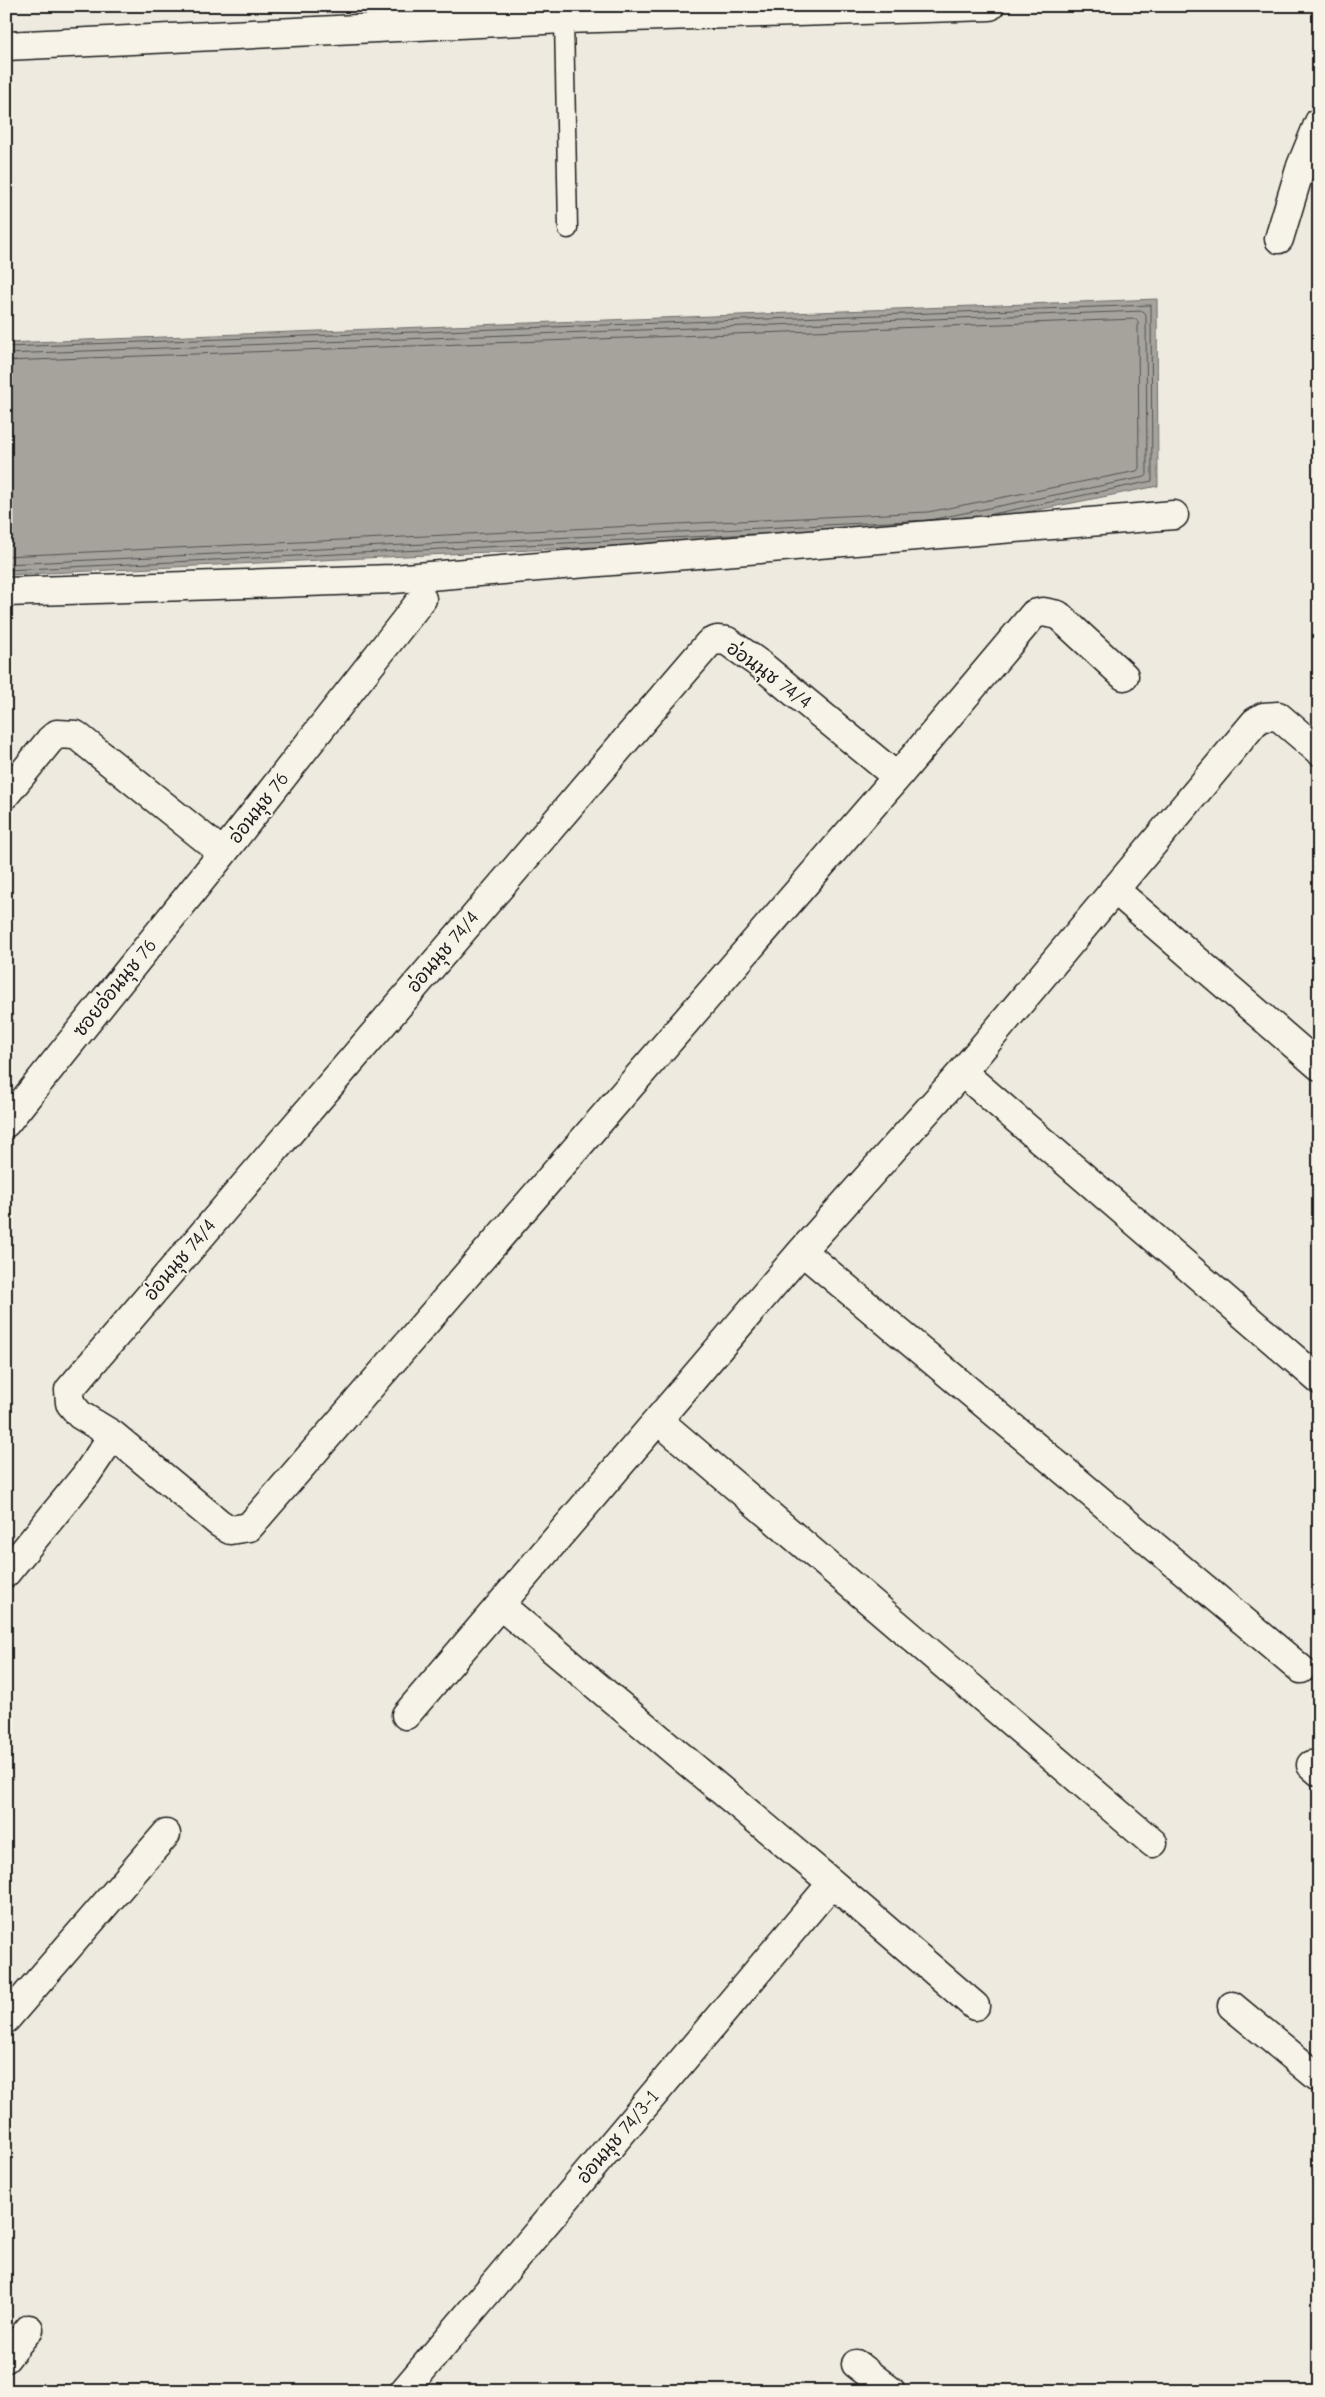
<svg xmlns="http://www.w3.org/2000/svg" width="1325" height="2397" viewBox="0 0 1325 2397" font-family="'Comic Neue','Playpen Sans Thai',sans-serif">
<rect width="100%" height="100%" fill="#eeeae0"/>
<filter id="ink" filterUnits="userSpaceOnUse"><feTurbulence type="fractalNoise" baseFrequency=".02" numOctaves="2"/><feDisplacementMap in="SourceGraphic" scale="10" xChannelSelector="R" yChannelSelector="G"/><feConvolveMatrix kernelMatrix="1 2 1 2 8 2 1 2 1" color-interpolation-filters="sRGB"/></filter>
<g filter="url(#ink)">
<path fill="#a6a39d" stroke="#6f6d69" d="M1157 299 1158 486 931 531 6 575V343Z"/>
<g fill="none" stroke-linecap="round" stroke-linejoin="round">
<path stroke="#535250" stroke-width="1" d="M6 347 1151 305 1152 481 983 516
M6 354 1143 311 1146 314 1147 475 1145 477 929 520 6 564
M6 361 1136 319 1138 321 1139 468 1137 471 928 512 6 556
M6 570 753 534"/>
<g stroke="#1c1c1c" stroke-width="21">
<path id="lane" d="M564 19 568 229"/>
</g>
<g stroke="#1c1c1c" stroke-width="31">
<path id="street" d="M6 46 564 19 990 6
M1279 239 1301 166 1319 122
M6 592 393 579 1174 515
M897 777 761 665 727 641 717 640 709 643 69 1390 70 1403 80 1415 113 1435 219 1523 230 1530 249 1527 897 777 1034 614 1043 612 1058 615 1124 676
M6 794 50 740 57 734 76 735 223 853
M1114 889 1319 1066
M962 1072 1319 1380
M6 1123 223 853 422 599
M802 1251 1301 1669
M658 1420 1153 1843
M6 1573 86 1475 113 1435
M406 1715 500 1605
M1311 1765 1319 1772
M975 2006 832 1883 500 1605 802 1251 962 1072 1255 722 1263 717 1278 716 1319 751
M1232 2006 1319 2078
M6 2019 166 1834
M6 2358 29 2329
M856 2364 891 2391
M404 2391 832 1883"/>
</g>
<use href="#lane" stroke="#f7f3e8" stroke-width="18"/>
<use href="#street" stroke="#f7f3e8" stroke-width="28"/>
</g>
</g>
<g text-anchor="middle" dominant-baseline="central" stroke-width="4" stroke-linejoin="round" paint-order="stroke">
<g font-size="19" fill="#1c1c1c" stroke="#f7f3e8">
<text transform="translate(769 675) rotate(36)">อ่อนนุช 74/4</text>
<text transform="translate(259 808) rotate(-52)">อ่อนนุช 76</text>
<text transform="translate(443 952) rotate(-50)">อ่อนนุช 74/4</text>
<text transform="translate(115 988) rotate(-51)">ซอยอ่อนนุช 76</text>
<text transform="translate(180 1260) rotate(-50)">อ่อนนุช 74/4</text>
<text transform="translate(618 2137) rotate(-50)">อ่อนนุช 74/3-1</text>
</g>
</g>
<rect width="1325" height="2397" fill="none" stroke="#f7f3e8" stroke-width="25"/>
<rect x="12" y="12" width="1300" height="2372" fill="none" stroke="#1c1c1c" stroke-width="2" filter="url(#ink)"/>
</svg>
